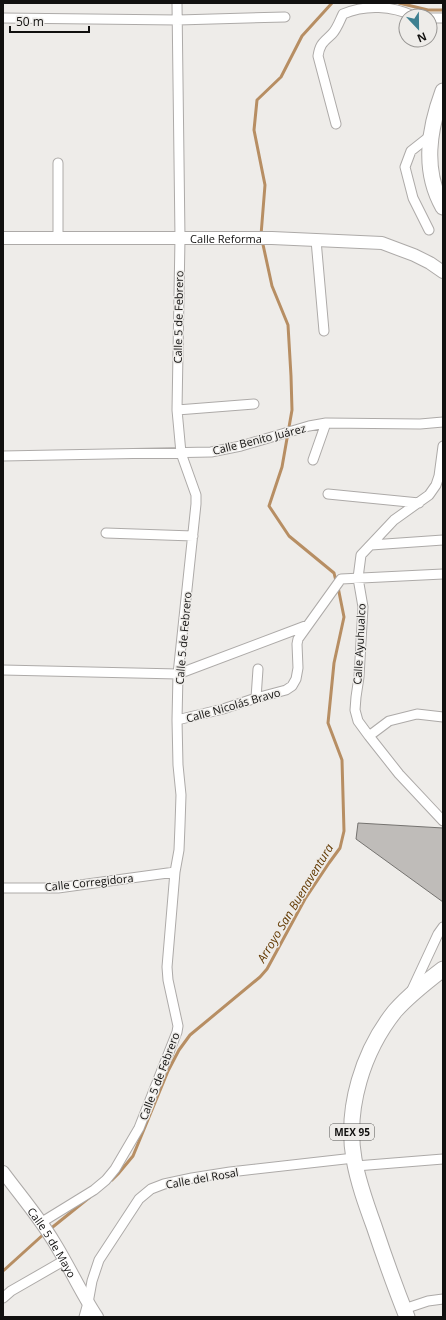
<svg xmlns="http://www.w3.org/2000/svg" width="446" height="1320" viewBox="0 0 446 1320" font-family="'Open Sans',sans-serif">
<rect width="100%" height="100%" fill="#eeece9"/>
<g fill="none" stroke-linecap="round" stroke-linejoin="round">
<path stroke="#b78e63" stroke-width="3" d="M399 3 428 10H443
M261 235 265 185 254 130 257 100 281 77 302 36 332 3
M262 240 272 286 288 325 291 376 292 410 282 467 269 506 289 536 334 573 336 581
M112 1180 118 1174 133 1156 168 1071 179 1050 190 1035 260 977 267 969 305 899 329 863 340 848 344 831 342 760 328 723 334 663 344 617 338 587
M49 1230 90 1197
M3 1271 45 1233"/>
</g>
<path fill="#bfbcb9" stroke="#757370" d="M358 823 443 828V902L356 839Z"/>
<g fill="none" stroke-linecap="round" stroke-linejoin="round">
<g stroke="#adaaa8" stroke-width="11">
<path id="minor" d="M3 18 178 20 285 17
M430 18H443
M336 124 318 56C320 43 324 42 332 34 337 29 340 20 343 14 366 4 392 6 414 16
M429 230 413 198 405 167 411 151 430 136
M58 238V163
M316 240 324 331
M177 410 254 404
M443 446 439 476 436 485 429 495 394 520 361 555 358 578 363 607 359 677 356 697 355 710 358 721 369 736 399 774 443 821
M3 456 211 452 241 446 309 426 326 423 420 424 443 422
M313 460 326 423
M328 494 419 503
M106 533 193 536
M371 545 443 540
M3 670 178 674 308 625
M256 698 258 669
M177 720 223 709 256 698 286 690 292 686 296 679 298 668 297 644 298 639 341 579 443 574
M369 736 389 721 417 714 443 717
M3 888H58L175 872
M411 992 438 934 443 927
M356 1166 443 1159
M42 1222 94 1190 106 1180 115 1169 139 1128 177 1032 178 1026 168 980 167 967 175 872 179 850 180 825 181 795 178 765 177 720 178 674 196 504V495L181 453 177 410 180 238 177 3
M3 1298 11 1291 65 1260
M404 1309 428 1301 443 1299
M84 1317 88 1303 92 1281 99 1260 139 1199 151 1189 164 1184 192 1178 230 1172 354 1158"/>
</g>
<g stroke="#adaaa8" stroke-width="14">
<g id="tertiary">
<path id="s1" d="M3 238H272L382 243 414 255 430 263 443 272"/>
<path id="s2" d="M3 1172C20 1195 39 1217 54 1242 69 1266 81 1293 97 1317"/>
</g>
</g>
<g stroke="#adaaa8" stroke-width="17">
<path id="primary" d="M443 91C429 129 422 170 443 207
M407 1317C395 1287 384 1256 374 1226 366 1204 358 1182 354 1159 345 1108 363 1051 395 1011 409 995 426 982 443 969"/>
</g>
<use href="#minor" stroke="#fff" stroke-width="9"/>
<use href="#tertiary" stroke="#fff" stroke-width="12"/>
<use href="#primary" stroke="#fff" stroke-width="15"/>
</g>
<g text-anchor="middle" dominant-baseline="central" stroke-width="3" stroke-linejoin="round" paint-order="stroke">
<rect fill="#eeece9" stroke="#535250" stroke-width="1" x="330" y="1124" width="44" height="16" rx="3"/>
<g font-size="10" font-weight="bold" fill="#11100f">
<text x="352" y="1132">MEX 95</text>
</g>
<g font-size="11" fill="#11100f" stroke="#eeece9">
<text stroke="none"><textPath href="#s1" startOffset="223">Calle Reforma</textPath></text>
<text transform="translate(178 317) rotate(-89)">Calle 5 de Febrero</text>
<text transform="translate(259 439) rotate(-14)">Calle Benito Juárez</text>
<text transform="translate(183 638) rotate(-85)">Calle 5 de Febrero</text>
<text transform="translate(359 644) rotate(-87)">Calle Ayuhualco</text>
<text transform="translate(233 705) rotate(-16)">Calle Nicolás Bravo</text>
<text transform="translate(89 882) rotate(-6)">Calle Corregidora</text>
<text transform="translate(159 1076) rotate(-69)">Calle 5 de Febrero</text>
<text transform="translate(202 1178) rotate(-10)">Calle del Rosal</text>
<text stroke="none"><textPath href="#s2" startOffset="86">Calle 5 de Mayo</textPath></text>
</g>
<g font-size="12" font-style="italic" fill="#623900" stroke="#eeece9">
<text transform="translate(295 903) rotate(-59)">Arroyo San Buenaventura</text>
</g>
</g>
<rect width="446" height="1320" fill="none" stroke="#11100f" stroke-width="8"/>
<g transform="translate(418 28) rotate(158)"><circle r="19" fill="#eeece9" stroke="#969492"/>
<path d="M0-3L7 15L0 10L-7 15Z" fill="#3e8091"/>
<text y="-6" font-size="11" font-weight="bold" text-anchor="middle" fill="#11100f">N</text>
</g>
<path d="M10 26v6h79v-6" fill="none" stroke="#11100f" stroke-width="2"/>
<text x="16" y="26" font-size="12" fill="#11100f" stroke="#eeece9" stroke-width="3" paint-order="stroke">50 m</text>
</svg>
